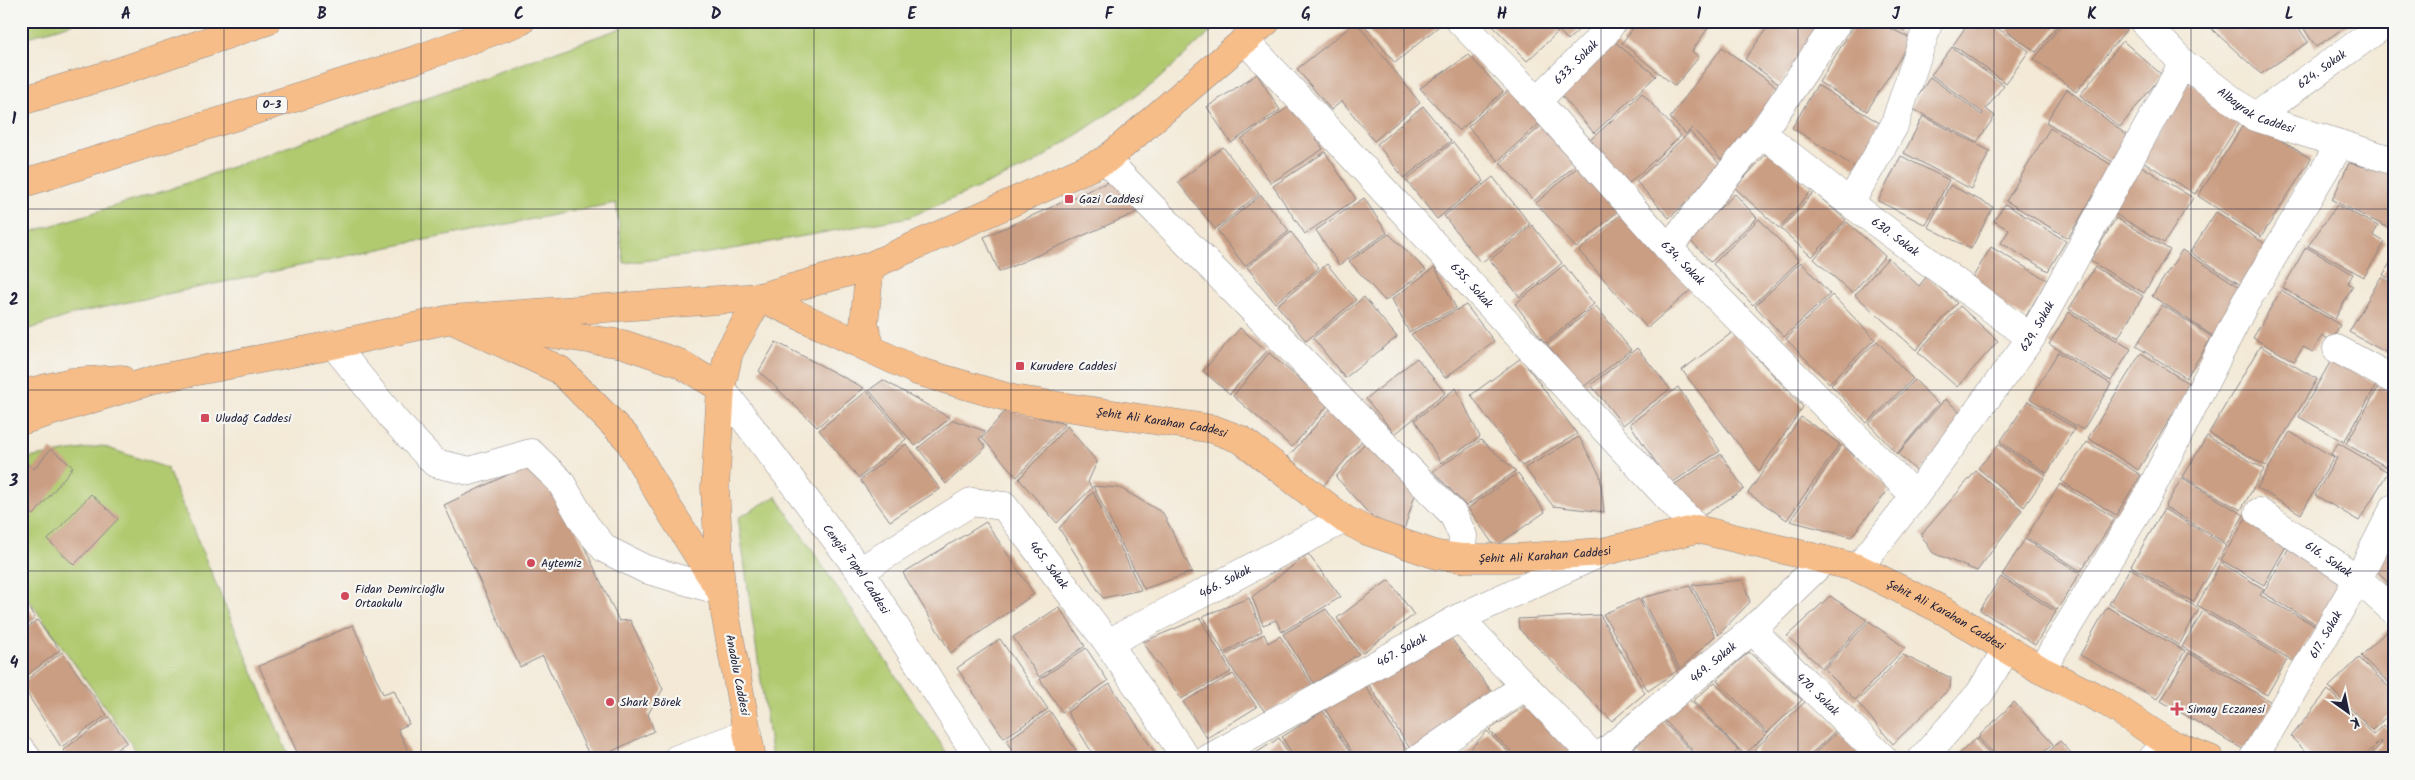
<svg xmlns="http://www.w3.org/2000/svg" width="2415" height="780" viewBox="0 0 2415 780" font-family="Kalam,sans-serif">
<rect width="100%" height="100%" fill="#f6f6f2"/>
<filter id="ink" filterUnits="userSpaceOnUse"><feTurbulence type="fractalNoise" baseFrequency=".02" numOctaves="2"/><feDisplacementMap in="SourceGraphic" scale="10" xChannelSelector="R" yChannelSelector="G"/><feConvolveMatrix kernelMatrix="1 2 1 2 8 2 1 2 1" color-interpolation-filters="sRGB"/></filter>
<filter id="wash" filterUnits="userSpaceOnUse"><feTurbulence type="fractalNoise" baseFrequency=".0096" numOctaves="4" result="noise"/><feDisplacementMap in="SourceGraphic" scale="20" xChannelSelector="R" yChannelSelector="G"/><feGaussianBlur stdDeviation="1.12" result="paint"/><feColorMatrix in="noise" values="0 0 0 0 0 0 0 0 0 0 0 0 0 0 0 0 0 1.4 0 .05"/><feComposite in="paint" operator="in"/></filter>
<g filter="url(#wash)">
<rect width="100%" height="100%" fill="#f3e9d6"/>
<path fill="#b1ca70" stroke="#6a7656" d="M21 21H81L21 39Z
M641 21H1222L1153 84 1033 164 910 217 710 253 624 263 616 203 399 245 77 313 21 332V235L167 190Z
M102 446 167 468 290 759H142L21 589V459Z
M776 496 951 759H772L738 518Z"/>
<g id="blocks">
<path fill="#ca9e83" d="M1361 21H1445L1395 63Z
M1488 21H1588L1568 40 1559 31 1527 61Z
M1638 21H1713L1692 51 1699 57 1675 86 1622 43Z
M1772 21H1811L1818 27 1780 85 1745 59Z
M1857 21H1876L1912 39 1867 111 1819 82Z
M1884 21H1910L1905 31Z
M1970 21H1988L2029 51 2006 83 1953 45Z
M2014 21H2061L2036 52 2007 31Z
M2064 21H2125L2130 25 2076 92 2034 59Z
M2203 21H2294L2308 42 2261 74Z
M2299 21H2354L2316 47Z
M1356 22 1420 103 1374 141 1342 101 1331 110 1297 69Z
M1610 38 1656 76 1594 133 1561 95Z
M2123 41 2162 75 2120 127 2080 95Z
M1722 47 1778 88 1726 165 1692 128 1686 134 1670 118Z
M1952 47 2004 85 1986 109 1995 116 1977 142 1911 108 1930 77 1982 115 1983 113 1931 75Z
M1469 55 1503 92 1459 131 1420 88Z
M1257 74 1280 110 1231 143 1207 107Z
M2189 82 2243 117 2195 194 2141 160Z
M1817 85 1883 125 1857 168 1792 128Z
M1511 88 1541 122 1498 161 1468 127Z
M2067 89 2128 136 2113 162 2046 122Z
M1642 93 1681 136 1628 184 1589 141Z
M1293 104 1323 149 1271 183 1241 139Z
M1423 106 1451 141 1404 178 1377 144Z
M1923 116 1990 151 1971 189 1904 153Z
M2247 119 2311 159 2261 237 2198 196Z
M1543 124 1578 163 1534 201 1500 163Z
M2050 128 2112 165 2068 238 2006 201Z
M1690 132 1724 169 1669 218 1636 181Z
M1453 142 1484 181 1437 219 1406 180Z
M1223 147 1259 194 1215 229 1178 182Z
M1769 151 1812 190 1779 228 1735 188Z
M1325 152 1356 199 1305 234 1273 186Z
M1901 156 1949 180 1926 225 1878 201Z
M2349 163 2394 174 2393 230 2332 200Z
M2138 164 2193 198 2164 243 2110 211Z
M1580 165 1619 210 1576 248 1536 203Z
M1493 177 1530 224 1481 263 1444 216Z
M1117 178 1142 210 999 272 984 237Z
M1950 185 1993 207 1971 249 1928 227Z
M1814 192 1846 220 1812 257 1781 229Z
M1735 194 1757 218 1711 262 1688 238Z
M1261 195 1289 231 1245 266 1217 230Z
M1364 198 1387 233 1339 265 1316 230Z
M2005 204 2066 241 2048 271 2001 243 2009 230 1994 221Z
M2337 205 2378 226 2373 235 2385 242 2364 277 2308 246Z
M2216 212 2270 247 2244 287 2190 252Z
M1622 213 1691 290 1647 328 1579 251Z
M2116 218 2170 250 2144 293 2090 261Z
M1759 219 1799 261 1753 305 1713 264Z
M1847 222 1885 256 1852 293 1814 259Z
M1532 225 1562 263 1520 297 1490 260Z
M1291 232 1319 268 1275 303 1247 267Z
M1389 234 1426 270 1385 301 1349 261Z
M1991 247 2047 280 2025 318 1968 285Z
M2306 247 2353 274 2348 283 2353 286 2335 319 2283 288Z
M2182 250 2243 289 2213 336 2152 296Z
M2394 256V281L2383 275Z
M1888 258 1919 286 1927 276 1957 303 1916 350 1855 295Z
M1801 262 1830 294 1784 337 1755 306Z
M1327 264 1356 300 1306 341 1277 305Z
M1564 265 1594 304 1545 343 1515 304Z
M1435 267 1456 308 1409 332 1392 299Z
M2095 267 2143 296 2118 338 2069 309Z
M2381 277 2394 284V357L2349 332Z
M2281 290 2340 325 2331 341 2322 335 2313 352 2303 347 2294 361 2253 338Z
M1832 295 1875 339 1829 383 1786 339Z
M1364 297 1397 337 1345 378 1313 338Z
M1466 305 1494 341 1445 378 1411 334Z
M2162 305 2212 337 2186 378 2136 346Z
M1596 306 1631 350 1582 388 1547 344Z
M1960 306 1998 341 1957 387 1918 352Z
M2069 312 2131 349 2111 381 2049 344Z
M1240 328 1267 351 1230 394 1203 371Z
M1733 332 1803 407 1759 471 1682 370Z
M1877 341 1913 379 1867 423 1831 385Z
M776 342 864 388 817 427 759 371Z
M2260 346 2317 379 2266 466 2209 433Z
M1637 348 1670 389 1623 425 1591 385Z
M2058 352 2111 384 2083 430 2030 399Z
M1269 353 1329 404 1292 447 1233 396Z
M2141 353 2191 385 2138 470 2088 438Z
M1417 358 1445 393 1395 434 1366 399Z
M1521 358 1577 434 1522 466 1471 395Z
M2332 359 2377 384 2344 442 2299 417Z
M883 380 950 418 915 446 869 390Z
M1915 380 1938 404 1897 454 1869 424Z
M2379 386 2394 393V471L2346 444Z
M1678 387 1720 451 1670 484 1630 424Z
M1456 388 1480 437 1441 463 1415 420Z
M867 391 906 439 859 478 819 430Z
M1945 399 1966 417 1919 473 1898 454Z
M2028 401 2075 428 2047 473 2000 442Z
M1332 407 1366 436 1323 486 1288 457Z
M1007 409 1065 424 1017 477 982 438Z
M1801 417 1840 444 1787 520 1748 493Z
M953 420 985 431 979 439 986 447 946 484 918 448Z
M1067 426 1097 462 1088 482 1092 488 1057 523 1019 479Z
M2290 432 2334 457 2301 514 2257 488Z
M2207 436 2264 469 2241 510 2183 477Z
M1579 437 1600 475 1604 512 1553 506 1525 468Z
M1369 438 1415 495 1403 533 1371 516 1336 477Z
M1481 440 1516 471 1466 506 1433 471Z
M2087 442 2141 475 2116 515 2061 481Z
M2338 443 2388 472 2359 521 2315 495 2337 458 2331 454Z
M906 444 940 489 890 521 860 480Z
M1999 444 2046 475 2024 507 1978 468Z
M1842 445 1890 488 1851 537 1790 521Z
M51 449 73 467 34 515 21 505V468L26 462 34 469Z
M1721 454 1744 489 1695 521 1672 486Z
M543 458 619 621 630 620 663 689 648 714 654 731 596 759H591L543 656 520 667 444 505Z
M1976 471 2022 510 1977 571 1933 553 1921 535Z
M1518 473 1545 512 1495 547 1468 508Z
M2182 478 2244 515 2227 544 2165 507Z
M2060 484 2115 518 2081 571 2026 537Z
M1093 486 1120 488 1163 513 1192 572 1144 589Z
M1093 492 1115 536 1141 590 1103 598 1059 528Z
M91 494 118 519 74 565 48 540Z
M2164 509 2226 546 2193 602 2131 566Z
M2247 516 2289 541 2264 585 2221 560Z
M986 522 1034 594 951 653 903 573Z
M2394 538V590L2374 567Z
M2025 539 2080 573 2057 610 2002 575Z
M2289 548 2344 580 2318 625 2263 593Z
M1308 554 1341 597 1282 632 1276 620 1263 625 1252 597Z
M2221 563 2264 589 2260 595 2316 626 2295 662 2197 605Z
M2130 568 2199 609 2179 645 2109 604Z
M2001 577 2056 612 2035 645 1980 610Z
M1389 580 1414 615 1362 653 1337 618Z
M1743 580 1750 602 1718 635 1692 585Z
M1690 586 1715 636 1680 669 1641 598Z
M1830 596 1867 620 1822 668 1787 636Z
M21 597 35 618 21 630Z
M1249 598 1262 631 1224 653 1203 616Z
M1639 599 1678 670 1648 691 1603 614Z
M1059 607 1085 646 1039 677 1013 637Z
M2107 607 2185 651 2157 699 2080 655Z
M1326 609 1359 654 1314 683 1283 634Z
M2203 611 2287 660 2267 695 2182 647Z
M1600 615 1645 693 1612 721 1519 629 1518 619Z
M1200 618 1231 672 1181 699 1143 642Z
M37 620 60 650 21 680V633Z
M1869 621 1905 648 1855 700 1824 669Z
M2394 624V688L2361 656Z
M353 625 383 694 394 690 409 724 398 729 412 759H300L259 666Z
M1446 632 1499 701 1414 755 1367 682Z
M1264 634 1268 643 1280 636 1312 684 1266 713 1235 673 1225 655Z
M1000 639 1048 709 1004 738 957 668Z
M1086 648 1108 681 1062 712 1040 679Z
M62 652 107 715 61 747 21 684Z
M1749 652 1802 700 1767 733 1717 680Z
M2189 653 2273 703 2246 751 2161 701Z
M1903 655 1951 678 1950 688 1893 744 1857 702Z
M2359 658 2394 692V710L2372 730 2329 687Z
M1233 674 1257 707 1207 738 1183 702Z
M1715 682 1766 735 1744 755 1693 701Z
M1110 684 1159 759H1096L1067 712Z
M1364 684 1411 757 1408 759H1356L1325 709Z
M2328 690 2373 735 2383 725 2394 736V759H2367L2382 743 2380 741 2362 759H2313L2291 737Z
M1687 697 1738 750 1729 759H1701L1664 720Z
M1807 700 1836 730 1806 759H1762L1754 750Z
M2014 702 2053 744 2037 759H1999L1978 737Z
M1526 705 1578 754 1573 759H1519L1489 730Z
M1050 711 1077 752 1064 759H1018L1006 741Z
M1323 711 1354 759H1295L1282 737Z
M2394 716V729L2387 723Z
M109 717 127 742 103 759H69L63 750Z
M1662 721 1699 759H1642L1633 749Z
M1487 731 1515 759H1461Z
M1837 732 1860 755 1856 759H1809Z
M1279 738 1292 759H1247Z
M1976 738 1995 759H1954Z
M2060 741 2077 759H2041Z
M121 749 129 759H107Z"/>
</g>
</g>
<g filter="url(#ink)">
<use href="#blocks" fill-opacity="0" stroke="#8a8688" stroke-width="1"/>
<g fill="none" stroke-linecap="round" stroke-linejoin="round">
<g stroke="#8a8688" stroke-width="29">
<g id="minor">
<path id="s1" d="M1460 21 1537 101 1668 248 1915 496"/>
<path id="s2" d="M2143 21 2183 63 2255 117 2394 161"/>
<path id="s3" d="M1245 40 1697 529"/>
<path id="s4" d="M1537 101 1605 33 1613 21"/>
<path id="s5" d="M2255 117 2389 21"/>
<path id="s6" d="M1762 133 1850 203 2031 338"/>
<path d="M1106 160 1453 514 1463 536 1461 558"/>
<path d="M1850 203 1894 126 1929 21"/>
<path d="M1668 248 1762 133 1838 21"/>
<path d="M333 344 396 422 435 463 470 471 531 453 560 481 586 526 605 549 645 569 721 591"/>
<path d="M2337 349 2394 380"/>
<path id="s7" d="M721 388 860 571 979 759"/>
<path id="s8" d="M2259 512 2358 579 2394 611"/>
<path id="s9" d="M1858 568 1915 496 2031 338 2183 63"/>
<path id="s10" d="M860 571 971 502 1004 506 1108 643 1187 759"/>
<path d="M1459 618 1596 759"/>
<path id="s11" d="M1752 630 1884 759"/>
<path id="s12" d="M1108 643 1344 519"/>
<path d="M2041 670 2149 493 2244 305 2340 144"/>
<path d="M21 750 28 759"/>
<path d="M677 759 748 733"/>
<path id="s13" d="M1208 759 1459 618 1600 553"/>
<path d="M1418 759 1525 686"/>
<path id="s14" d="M1597 759 1752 630 1824 560"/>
<path d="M1922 759 1980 693 2006 650"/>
<path d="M2152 759 2167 742"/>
<path id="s15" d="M2253 759 2358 579 2394 508"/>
</g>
</g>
<g stroke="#8a8688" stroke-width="29">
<g id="major">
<path d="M870 266 864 324 871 348"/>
<path id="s16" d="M760 297 917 371 1013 399 1213 429 1242 440 1344 519 1367 531 1437 555 1461 558H1515L1602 552 1697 529 1858 568 1946 612 2041 670 2108 703 2167 742 2210 759"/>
<path d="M453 320 560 370 628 439 660 495 720 590"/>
<path d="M503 327 623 344 679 363 721 388"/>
<path d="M21 394 71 382 121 379"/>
<path d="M21 421 160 378 318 348 451 319 760 297 870 266 1106 160 1267 21"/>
<path d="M752 759 721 591 715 488 721 388 729 352 760 297"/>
</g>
</g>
<g stroke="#8a8688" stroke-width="29">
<path id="highway" d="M21 101 118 72 267 21
M21 184 418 59 521 21"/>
</g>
<use href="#minor" stroke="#fff" stroke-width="28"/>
<use href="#major" stroke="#f7bd88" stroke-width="28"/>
<use href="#highway" stroke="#f7bd88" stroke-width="28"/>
</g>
</g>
<path fill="none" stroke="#22223b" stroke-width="1" stroke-opacity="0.55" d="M224 21V759M421 21V759M618 21V759M814 21V759M1011 21V759M1208 21V759M1404 21V759M1601 21V759M1798 21V759M1994 21V759M2191 21V759M21 209H2394M21 390H2394M21 571H2394"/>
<g fill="#d1495b" stroke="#f6f6f2" stroke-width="2">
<rect x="1064" y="194" width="10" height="10" rx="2.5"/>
<rect x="1015" y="361" width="10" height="10" rx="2.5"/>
<rect x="200" y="413" width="10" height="10" rx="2.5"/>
<circle cx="531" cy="563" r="5"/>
<circle cx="345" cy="596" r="5"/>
<circle cx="610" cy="702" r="5"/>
<path d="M2174.5 701.5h5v5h5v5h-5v5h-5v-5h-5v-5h5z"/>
</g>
<g text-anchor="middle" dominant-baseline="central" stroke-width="4.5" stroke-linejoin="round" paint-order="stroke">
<rect fill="#f6f6f2" stroke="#626272" stroke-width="1" x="257" y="96.5" width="30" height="17" rx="4"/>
<g font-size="11" font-weight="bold" fill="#22223b">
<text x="272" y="105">O-3</text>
</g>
<g font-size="12" fill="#22223b" stroke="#f6f6f2">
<text stroke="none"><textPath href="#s4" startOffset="55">633. Sokak</textPath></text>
<text stroke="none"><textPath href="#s5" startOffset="82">624. Sokak</textPath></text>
<text stroke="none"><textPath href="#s2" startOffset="146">Albayrak Caddesi</textPath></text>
<text stroke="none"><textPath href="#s6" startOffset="169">630. Sokak</textPath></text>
<text stroke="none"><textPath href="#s1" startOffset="329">634. Sokak</textPath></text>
<text stroke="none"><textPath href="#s3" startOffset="334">635. Sokak</textPath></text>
<text stroke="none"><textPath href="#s9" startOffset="301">629. Sokak</textPath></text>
<text stroke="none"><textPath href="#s16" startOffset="424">Şehit Ali Karahan Caddesi</textPath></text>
<text stroke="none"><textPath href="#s16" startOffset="844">Şehit Ali Karahan Caddesi</textPath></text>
<text stroke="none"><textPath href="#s8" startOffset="84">616. Sokak</textPath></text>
<text stroke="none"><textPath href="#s10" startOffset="238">465. Sokak</textPath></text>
<text stroke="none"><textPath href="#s7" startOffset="226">Cengiz Topel Caddesi</textPath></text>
<text stroke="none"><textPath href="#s12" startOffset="132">466. Sokak</textPath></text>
<text stroke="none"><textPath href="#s16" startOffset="1264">Şehit Ali Karahan Caddesi</textPath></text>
<text stroke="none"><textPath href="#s15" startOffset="144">617. Sokak</textPath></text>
<text stroke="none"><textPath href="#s13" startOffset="222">467. Sokak</textPath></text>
<text stroke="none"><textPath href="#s14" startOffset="151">469. Sokak</textPath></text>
<text transform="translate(737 675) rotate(79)">Anadolu Caddesi</text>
<text stroke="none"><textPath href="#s11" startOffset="92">470. Sokak</textPath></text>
</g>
<g font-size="12" fill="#22223b" stroke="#f6f6f2" text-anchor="start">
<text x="1079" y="199">Gazi Caddesi</text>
<text x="1030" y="366">Kurudere Caddesi</text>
<text x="215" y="418">Uludağ Caddesi</text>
<text x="541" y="563">Aytemiz</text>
<text x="355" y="589">Fidan Demircioğlu<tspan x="355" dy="14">Ortaokulu</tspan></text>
<text x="620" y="702">Shark Börek</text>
<text x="2187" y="709">Simay Eczanesi</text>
</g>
</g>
<rect width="2415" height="780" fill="none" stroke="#f6f6f2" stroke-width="55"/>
<g transform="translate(2348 712) rotate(147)" stroke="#f6f6f2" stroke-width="4" paint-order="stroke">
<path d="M0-4L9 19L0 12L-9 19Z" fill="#22223b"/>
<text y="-8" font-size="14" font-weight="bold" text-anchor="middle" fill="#22223b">K</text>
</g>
<rect x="28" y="28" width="2360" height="724" fill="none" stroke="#22223b" stroke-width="2"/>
<g font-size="16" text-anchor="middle" font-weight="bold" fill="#22223b">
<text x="126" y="19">A</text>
<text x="322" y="19">B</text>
<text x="519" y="19">C</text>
<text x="716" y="19">D</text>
<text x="912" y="19">E</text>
<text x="1109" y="19">F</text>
<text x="1306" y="19">G</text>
<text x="1502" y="19">H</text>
<text x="1699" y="19">I</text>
<text x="1896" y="19">J</text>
<text x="2092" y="19">K</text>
<text x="2289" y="19">L</text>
<text x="14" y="124">1</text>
<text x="14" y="305">2</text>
<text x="14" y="486">3</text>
<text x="14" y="668">4</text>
</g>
</svg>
